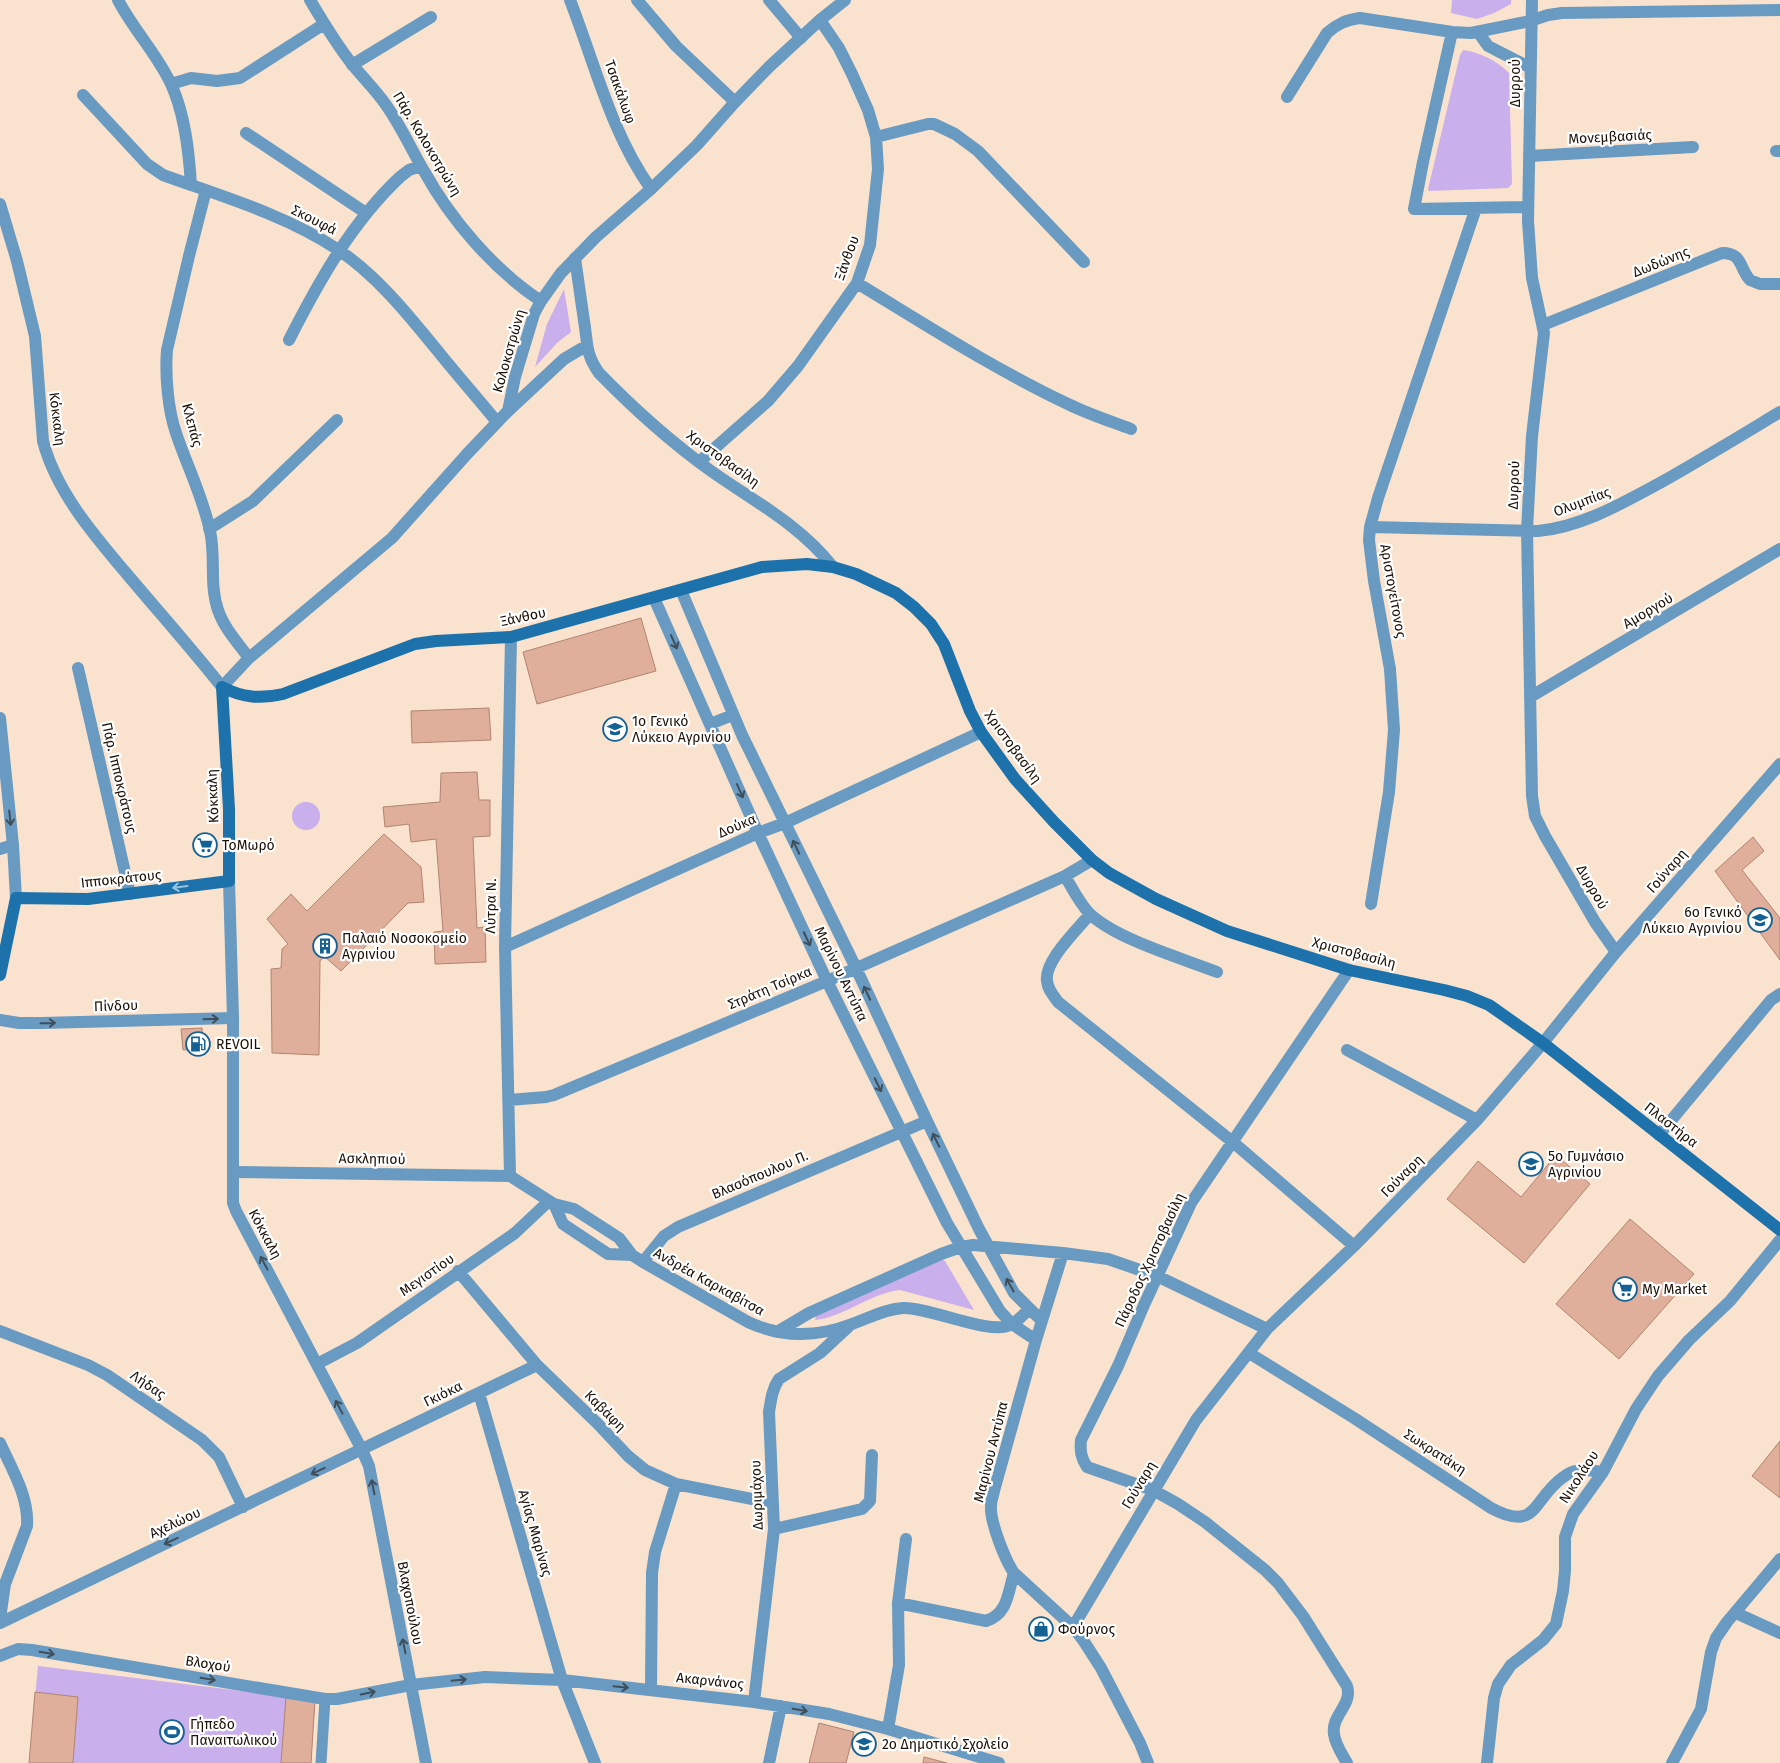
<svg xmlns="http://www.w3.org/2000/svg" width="1780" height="1763" viewBox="0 0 1780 1763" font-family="'Fira Sans',sans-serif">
<rect width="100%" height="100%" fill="#fae3ce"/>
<path fill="#c9afeb" d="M1452 0H1511V4L1494 13 1477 19 1451 13Z
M1463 50C1479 52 1498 61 1509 73L1512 184 1508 188 1429 191 1428 189 1460 55Z
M564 289 571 332 557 343 535 367 547 324Z
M292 816a14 14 0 1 1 28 0a14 14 0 1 1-28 0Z
M942 1259 945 1261 974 1310 900 1290C870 1293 845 1317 815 1320L816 1316Z
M38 1666 315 1700 311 1763H29Z"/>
<path fill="#dfaf9b" stroke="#b18471" d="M641 618 656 671 537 704 523 652Z
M489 708 491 740 412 743 411 711Z
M477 772 479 800H490V836L473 837 477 928 485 927 486 962 435 964 434 932 443 931 436 839 411 842 409 824 385 827 383 807 440 802 441 773Z
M384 834 421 867 424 902 408 903 341 971 324 956 320 961 319 1055 272 1053 271 969 281 968 282 949 288 944 267 919 291 894 307 911Z
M1753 837 1764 851 1742 870 1780 918V960L1715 871Z
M202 1028 203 1049 183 1050 181 1029Z
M1556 1155 1590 1184 1524 1263 1447 1199 1478 1161 1521 1197Z
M1630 1219 1694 1274 1619 1359 1556 1304Z
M1780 1441V1498L1752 1476Z
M35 1692 78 1697 73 1763H29Z
M286 1697 315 1700 311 1763H281Z
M819 1723 854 1732 846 1763H809Z
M924 1757 947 1763H923Z"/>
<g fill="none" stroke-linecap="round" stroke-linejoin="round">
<path stroke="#699ac1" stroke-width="11" d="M321 1763 325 1699"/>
<path stroke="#699ac1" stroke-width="12" d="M118 0C133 29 157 54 171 84 185 114 189 152 191 185
M310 0C323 22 336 44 352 64 363 78 376 90 386 105 401 126 411 149 424 171 451 220 494 270 541 301
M570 0C595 64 611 133 651 189
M637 0 676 46 735 102
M769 0 801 38
M1532 0 1528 221 1532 278 1544 333 1532 436 1527 530 1532 796 1535 816 1545 836 1595 922 1616 952
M1452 32 1423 162 1414 209 1528 207
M1478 32 1488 46 1529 67
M352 65 431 17
M171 84 191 78 217 81 240 78 324 24
M83 95 147 164 163 175C221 196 286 215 337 249 377 275 411 318 441 355 459 377 478 399 497 422
M1287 97 1327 33C1337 24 1346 20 1360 18L1452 32 1471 33 1530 21 1548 15 1562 13 1780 10
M246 133 366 213
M876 137 928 124H934L955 134 978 151 1084 262
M1776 151H1780
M1529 156 1693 147
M206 190 189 256 167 350C165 375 168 410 176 433 187 466 203 497 210 531 216 557 209 584 218 610 224 628 238 643 249 658
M575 258C578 279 581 300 584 321 588 344 585 353 599 373 634 409 671 442 711 471 755 502 799 524 833 567
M857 283C926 325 994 369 1068 404 1088 414 1110 421 1131 429
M1543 325 1722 253C1743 253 1739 268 1750 280L1760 284H1780
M289 340C319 281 352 222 400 177L409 170 421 166
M508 411 564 359 586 346
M699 462 768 401 798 366 857 283 870 245 878 169 876 137 868 110 852 74 839 48 820 20
M1370 527 1538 531C1581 527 1621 504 1658 484 1699 461 1740 436 1780 412
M209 529 253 501 337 420
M681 590 742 735 856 968 927 1121 979 1229 1014 1293 1042 1321
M654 598 758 833 827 981 947 1223 1000 1311 1012 1324 1036 1340
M78 668 130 894
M1530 697 1780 549
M710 724 733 715
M0 849 13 845
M1065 876C1072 888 1081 906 1091 915 1119 940 1181 958 1217 972
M1371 904 1389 792 1394 730 1390 669 1374 581 1369 540 1370 527 1378 498 1476 208
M1090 914C1077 930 1044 961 1047 981 1048 990 1053 995 1058 1002L1234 1143 1354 1246
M505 947 758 833 785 823 981 732
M0 1020 19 1023H42L233 1018
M1347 1050 1477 1120
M509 1100 546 1097 554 1095 827 981 1065 876 1092 860
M1659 1135 1771 1000 1780 994
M233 1172 510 1176 554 1204 574 1209 619 1238 632 1255 643 1262 748 1322C782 1338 818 1337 852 1324 869 1318 885 1309 903 1308 930 1307 992 1337 1012 1324 1018 1321 1024 1314 1029 1309
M510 1176 505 947 511 637
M554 1204 563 1224 608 1254 632 1255
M1063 1253 1036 1340 994 1491C993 1496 991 1501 991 1506 990 1522 1005 1560 1014 1573L1073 1627 1083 1640 1101 1668 1140 1743 1148 1763
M643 1262 664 1236 678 1227 927 1121
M458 1271 537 1365 598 1424 628 1456 645 1470 676 1484 772 1503
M0 1331 88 1365 107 1375 202 1440 219 1457 243 1507
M777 1332 809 1313 941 1254 961 1247 973 1245 1063 1253 1108 1259 1157 1276 1267 1329
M1249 1353 1354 1418 1491 1508C1537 1533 1533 1499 1562 1478 1566 1475 1571 1471 1576 1471 1585 1469 1595 1471 1603 1472
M317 1364 357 1343 515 1233 549 1201
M479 1393 562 1680 595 1763
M0 1443C12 1469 29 1497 27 1526L5 1584 0 1619
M774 1529 862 1509 870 1501 872 1455
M898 1603 986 1621C1008 1614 1008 1592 1014 1573
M1736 1613 1780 1633
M0 1623 537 1365
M1073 1627 1196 1420 1267 1329 1354 1246 1477 1120 1543 1043 1616 952 1780 764
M0 1656 18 1649 32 1650 325 1699H337L411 1685 485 1677 562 1680 754 1702 829 1714 888 1729 999 1763
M651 1690 652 1573 655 1552 676 1484
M754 1702 774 1529 769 1412C771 1400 772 1389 779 1379L820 1353 848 1327
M888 1729 899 1665 898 1603 906 1539
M769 1763 781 1706
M1347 1763C1342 1754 1335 1744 1334 1734 1331 1715 1353 1705 1347 1686L1303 1616 1278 1583 1265 1570 1205 1522 1178 1504 1153 1490 1087 1467C1081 1458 1080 1451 1081 1440L1118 1366 1144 1305 1191 1203 1349 970
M1487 1763 1494 1698 1498 1684 1511 1665 1543 1640 1556 1624 1563 1591 1565 1571V1537L1573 1514 1603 1472 1636 1409 1658 1376 1689 1340 1730 1301 1780 1240
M1672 1763 1701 1709 1711 1652 1716 1638 1727 1622 1780 1559"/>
<path stroke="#699ac1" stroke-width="12" d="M0 204 17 261 35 336 43 441C56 491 93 534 126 573 158 611 191 648 222 687L249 658 392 538 467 454 508 411 515 377 534 314 541 301 561 273 596 237 651 189 697 145 735 102 770 66 820 20 845 0
M0 718 13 845 16 898
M229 881 233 1018V1203L236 1211 362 1450 369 1466 426 1763"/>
<path stroke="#1d72ac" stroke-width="12" d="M222 687C243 698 261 699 283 694L415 644 436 641 511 637 762 567 807 564 833 567 856 574 896 593 914 607 931 624 944 644 970 711 981 732 1015 779 1054 822 1092 860 1109 873 1156 899 1227 931 1349 970 1444 990 1467 996 1489 1005 1543 1043 1780 1230
M0 975 16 898 88 899 229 881V809L222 687"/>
</g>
<defs><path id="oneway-shaft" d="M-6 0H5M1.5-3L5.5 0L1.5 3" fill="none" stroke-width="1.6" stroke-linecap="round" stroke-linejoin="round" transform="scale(1.25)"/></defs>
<g stroke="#3f4e59">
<use href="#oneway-shaft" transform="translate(674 642) rotate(66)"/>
<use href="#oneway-shaft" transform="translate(740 791) rotate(66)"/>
<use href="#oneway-shaft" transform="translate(10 818) rotate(84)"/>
<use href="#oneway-shaft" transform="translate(796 847) rotate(-116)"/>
<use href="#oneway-shaft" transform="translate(807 939) rotate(65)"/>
<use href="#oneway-shaft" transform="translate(867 993) rotate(-115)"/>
<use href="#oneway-shaft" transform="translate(211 1019) rotate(-2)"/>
<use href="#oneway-shaft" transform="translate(48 1023) rotate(-1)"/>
<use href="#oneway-shaft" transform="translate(878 1085) rotate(64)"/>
<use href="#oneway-shaft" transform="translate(936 1140) rotate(-116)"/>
<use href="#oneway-shaft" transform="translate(264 1263) rotate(-118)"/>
<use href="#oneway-shaft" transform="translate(1010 1285) rotate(-119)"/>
<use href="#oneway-shaft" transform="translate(339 1407) rotate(-118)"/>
<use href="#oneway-shaft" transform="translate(318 1471) rotate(155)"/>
<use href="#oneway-shaft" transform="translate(373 1487) rotate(-101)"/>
<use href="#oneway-shaft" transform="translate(171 1541) rotate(155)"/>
<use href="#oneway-shaft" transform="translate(404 1646) rotate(-101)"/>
<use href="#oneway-shaft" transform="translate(47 1653) rotate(9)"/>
<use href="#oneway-shaft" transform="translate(208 1679) rotate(9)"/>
<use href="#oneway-shaft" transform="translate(459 1680) rotate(-6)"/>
<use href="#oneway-shaft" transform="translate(621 1687) rotate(6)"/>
<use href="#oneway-shaft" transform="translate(368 1693) rotate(-11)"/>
<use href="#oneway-shaft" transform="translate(800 1710) rotate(9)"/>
</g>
<use stroke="#99c0da" href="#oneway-shaft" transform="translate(180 887) rotate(173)"/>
<defs>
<g id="school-ring" transform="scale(1.25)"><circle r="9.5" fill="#fff" stroke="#146194" stroke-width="1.5"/><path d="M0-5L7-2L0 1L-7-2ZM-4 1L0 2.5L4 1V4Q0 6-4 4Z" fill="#146194"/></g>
<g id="supermarket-ring" transform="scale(1.25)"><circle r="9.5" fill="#fff" stroke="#146194" stroke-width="1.5"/><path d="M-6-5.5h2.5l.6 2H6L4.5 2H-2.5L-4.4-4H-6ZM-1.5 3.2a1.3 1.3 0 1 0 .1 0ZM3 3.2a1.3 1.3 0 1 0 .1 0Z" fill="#146194"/></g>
<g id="building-ring" transform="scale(1.25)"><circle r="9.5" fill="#fff" stroke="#146194" stroke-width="1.5"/><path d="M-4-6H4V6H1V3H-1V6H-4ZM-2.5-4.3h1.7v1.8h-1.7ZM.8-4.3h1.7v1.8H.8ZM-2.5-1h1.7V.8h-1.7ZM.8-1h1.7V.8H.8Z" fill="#146194"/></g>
<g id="fuel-ring" transform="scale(1.25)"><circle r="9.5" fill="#fff" stroke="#146194" stroke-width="1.5"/><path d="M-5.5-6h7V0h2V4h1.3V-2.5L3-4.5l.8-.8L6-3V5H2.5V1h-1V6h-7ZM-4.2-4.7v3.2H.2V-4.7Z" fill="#146194"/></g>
<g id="shop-ring" transform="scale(1.25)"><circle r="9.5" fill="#fff" stroke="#146194" stroke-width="1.5"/><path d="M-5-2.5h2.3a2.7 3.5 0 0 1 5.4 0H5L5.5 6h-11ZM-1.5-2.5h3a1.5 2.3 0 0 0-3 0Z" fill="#146194"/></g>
<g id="stadium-ring" transform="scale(1.25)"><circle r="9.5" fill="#fff" stroke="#146194" stroke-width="1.5"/><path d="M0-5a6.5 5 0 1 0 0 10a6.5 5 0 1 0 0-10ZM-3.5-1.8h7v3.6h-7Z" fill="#146194"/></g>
</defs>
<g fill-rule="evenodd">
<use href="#school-ring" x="615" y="729"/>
<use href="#supermarket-ring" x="205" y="845"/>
<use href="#school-ring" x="1760" y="920"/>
<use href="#building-ring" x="325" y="946"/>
<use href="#fuel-ring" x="198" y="1044"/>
<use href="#school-ring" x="1531" y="1164"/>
<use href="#supermarket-ring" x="1625" y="1289"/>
<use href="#shop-ring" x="1041" y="1629"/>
<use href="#stadium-ring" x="172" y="1732"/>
<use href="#school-ring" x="864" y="1744"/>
</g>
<g text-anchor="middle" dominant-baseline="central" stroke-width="4.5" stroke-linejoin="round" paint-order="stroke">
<g font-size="14" fill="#1d1004" stroke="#fff">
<text transform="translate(1515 83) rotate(-90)">Δυρρού</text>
<text transform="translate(620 92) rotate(70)">Τσακάλωφ</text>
<text transform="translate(1610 137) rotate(-3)">Μονεμβασιάς</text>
<text transform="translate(427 144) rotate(59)">Πάρ. Κολοκοτρώνη</text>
<text transform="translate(314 220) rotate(27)">Σκουφά</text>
<text transform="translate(847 258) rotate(-70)">Ξάνθου</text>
<text transform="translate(1661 262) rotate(-22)">Δωδώνης</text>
<text transform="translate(509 351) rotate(-74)">Κολοκοτρώνη</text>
<text transform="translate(57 419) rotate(83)">Κόκκαλη</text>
<text transform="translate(192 425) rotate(75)">Κλεπάς</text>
<text transform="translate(723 459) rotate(36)">Χριστοβασίλη</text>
<text transform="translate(1514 485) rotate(-88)">Δυρρού</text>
<text transform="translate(1582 502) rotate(-21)">Ολυμπίας</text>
<text transform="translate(1393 591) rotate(80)">Αριστογείτονος</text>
<text transform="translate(1648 611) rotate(-31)">Αμοργού</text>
<text transform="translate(523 617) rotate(-12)">Ξάνθου</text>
<text transform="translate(1013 747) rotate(54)">Χριστοβασίλη</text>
<text transform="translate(119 778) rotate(77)">Πάρ. Ιπποκράτους</text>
<text transform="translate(213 796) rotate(-92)">Κόκκαλη</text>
<text transform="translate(737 826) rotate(-23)">Δούκα</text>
<text transform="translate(1667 871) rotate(-49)">Γούναρη</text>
<text transform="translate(121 879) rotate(-6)">Ιπποκράτους</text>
<text transform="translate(1592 887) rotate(60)">Δυρρού</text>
<text transform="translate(491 906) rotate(-89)">Λύτρα Ν.</text>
<text transform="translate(1354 953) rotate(15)">Χριστοβασίλη</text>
<text transform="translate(841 974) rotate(64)">Μαρίνου Αντύπα</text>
<text transform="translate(770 988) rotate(-23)">Στράτη Τσίρκα</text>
<text transform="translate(116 1006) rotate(-2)">Πίνδου</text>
<text transform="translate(1671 1125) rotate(38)">Πλαστήρα</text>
<text transform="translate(372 1159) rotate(1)">Ασκληπιού</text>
<text transform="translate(760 1175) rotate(-23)">Βλασόπουλου Π.</text>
<text transform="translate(1402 1176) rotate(-45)">Γούναρη</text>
<text transform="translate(265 1234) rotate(62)">Κόκκαλη</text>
<text transform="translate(1150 1260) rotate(-65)">Πάροδος Χριστοβασίλη</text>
<text transform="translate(427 1275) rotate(-35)">Μεγιστίου</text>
<text transform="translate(709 1282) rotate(29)">Ανδρέα Καρκαβίτσα</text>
<text transform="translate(148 1385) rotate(34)">Λήδας</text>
<text transform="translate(443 1394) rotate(-26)">Γκιόκα</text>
<text transform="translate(605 1411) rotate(45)">Καβάφη</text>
<text transform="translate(991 1452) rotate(-76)">Μαρίνου Αντύπα</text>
<text transform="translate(1435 1452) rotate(33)">Σωκρατάκη</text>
<text transform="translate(1579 1477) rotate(-57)">Νικολάου</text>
<text transform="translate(1139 1485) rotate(-59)">Γούναρη</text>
<text transform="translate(757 1495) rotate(-92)">Δωριμάχου</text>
<text transform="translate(175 1523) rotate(-25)">Αχελώου</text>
<text transform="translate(535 1533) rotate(74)">Αγίας Μαρίνας</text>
<text transform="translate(410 1603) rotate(79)">Βλαχοπούλου</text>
<text transform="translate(208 1664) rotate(9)">Βλοχού</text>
<text transform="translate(710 1681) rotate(6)">Ακαρνάνος</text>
</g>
<g font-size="14" fill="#1d1004" stroke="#fff" text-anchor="start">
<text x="632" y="721">1ο Γενικό<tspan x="632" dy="16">Λύκειο Αγρινίου</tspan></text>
<text x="222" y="845">ΤοΜωρό</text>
<text x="1742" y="912" text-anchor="end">6ο Γενικό<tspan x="1742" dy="16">Λύκειο Αγρινίου</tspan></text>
<text x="342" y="938">Παλαιό Νοσοκομείο<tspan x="342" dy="16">Αγρινίου</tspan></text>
<text x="216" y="1044">REVOIL</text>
<text x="1548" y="1156">5ο Γυμνάσιο<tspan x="1548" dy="16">Αγρινίου</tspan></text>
<text x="1642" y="1289">My Market</text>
<text x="1058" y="1629">Φούρνος</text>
<text x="190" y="1724">Γήπεδο<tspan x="190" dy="16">Παναιτωλικού</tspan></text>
<text x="882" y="1744">2ο Δημοτικό Σχολείο</text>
</g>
</g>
</svg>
